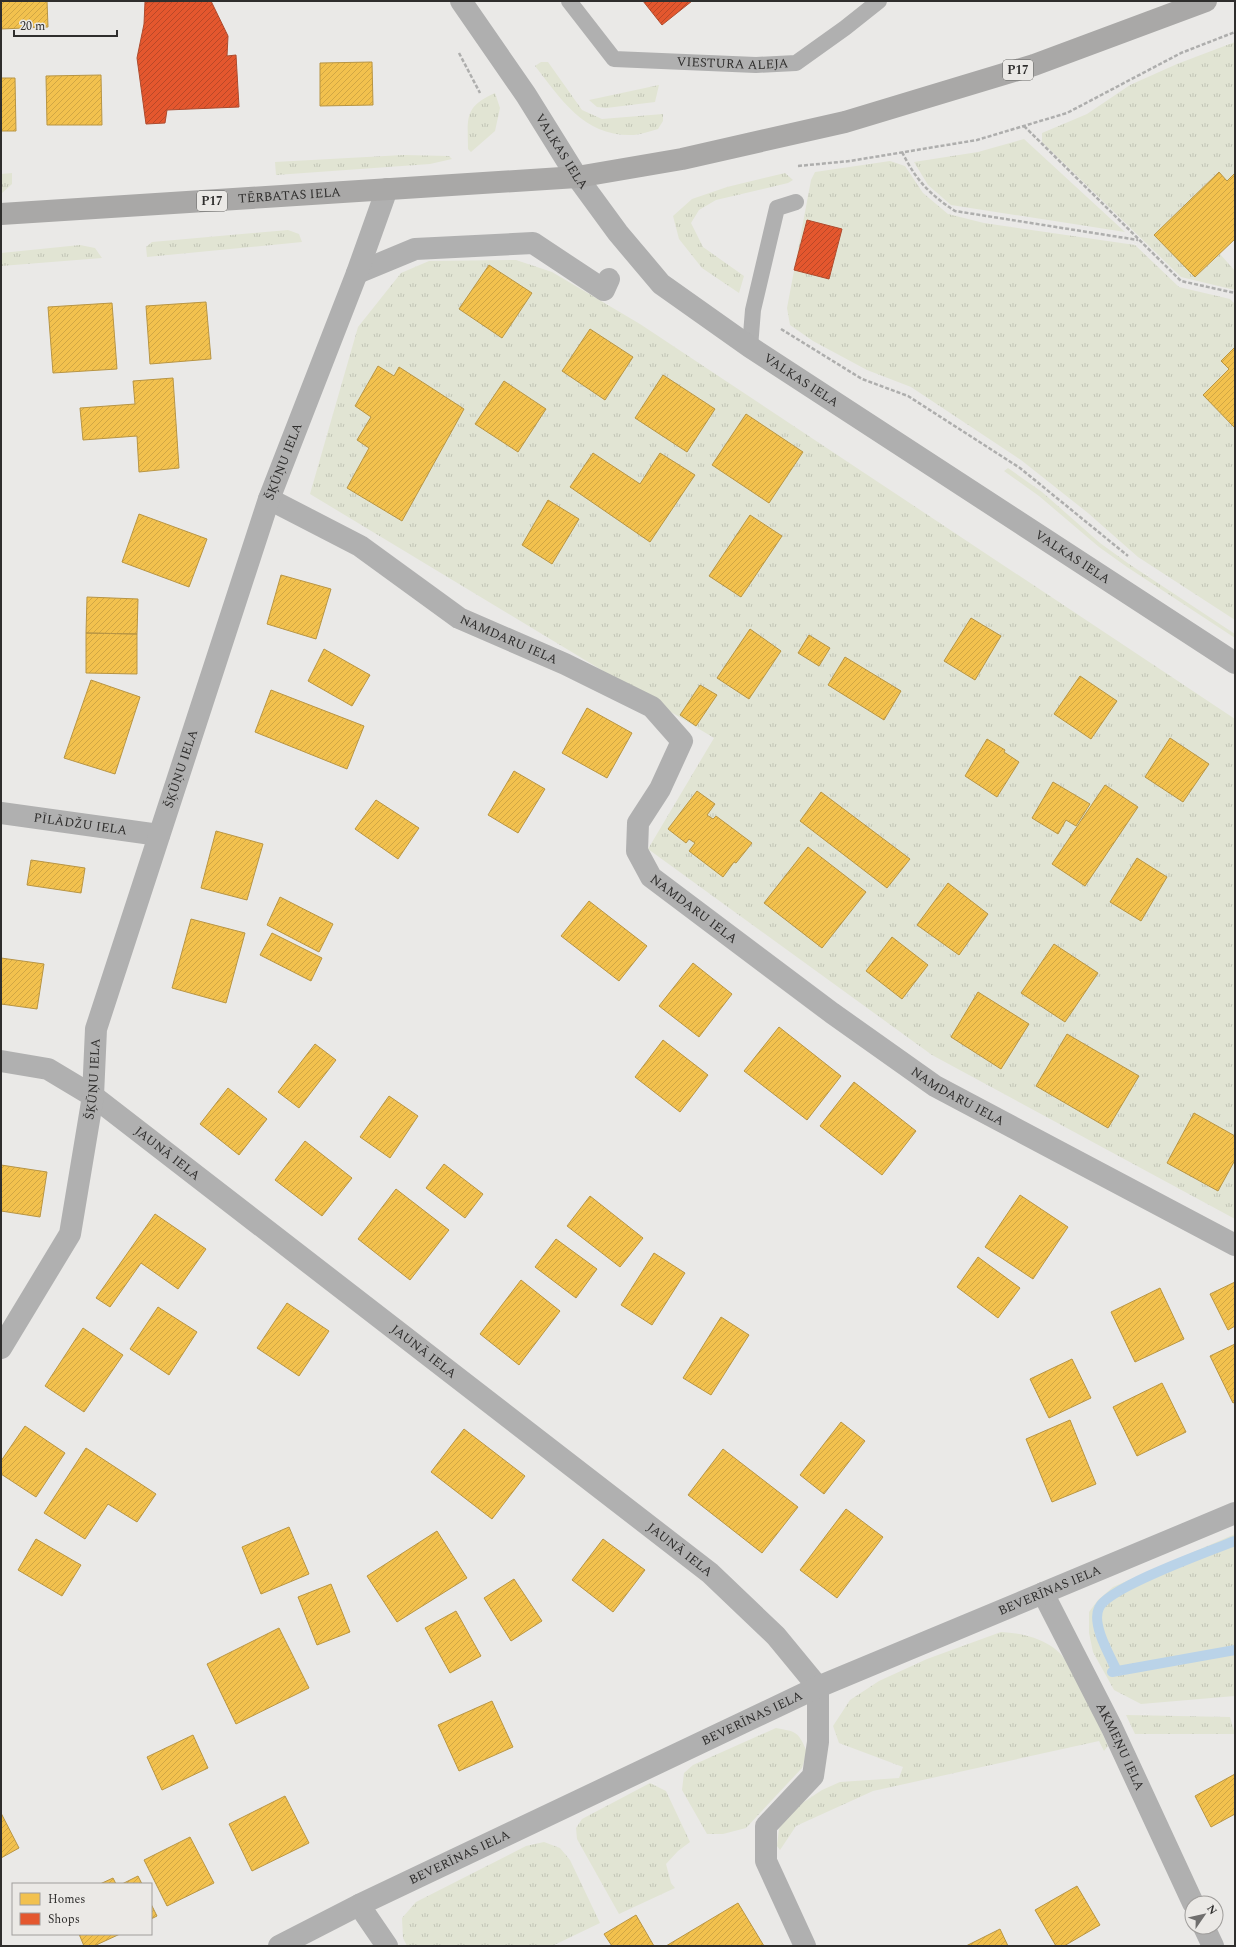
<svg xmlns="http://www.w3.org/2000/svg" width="1236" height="1947" viewBox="0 0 1236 1947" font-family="Spectral,serif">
<defs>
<pattern id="grass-tufts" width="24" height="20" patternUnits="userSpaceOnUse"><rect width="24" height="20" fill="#e1e4d3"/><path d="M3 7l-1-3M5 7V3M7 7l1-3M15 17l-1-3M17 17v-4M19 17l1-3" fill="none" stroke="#c1c4b5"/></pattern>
<pattern id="homes-hatch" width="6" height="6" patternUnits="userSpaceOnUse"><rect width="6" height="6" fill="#f2c14e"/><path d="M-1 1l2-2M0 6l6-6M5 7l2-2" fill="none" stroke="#d0a644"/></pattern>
<pattern id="shops-hatch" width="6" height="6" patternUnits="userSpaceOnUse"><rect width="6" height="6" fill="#e4572e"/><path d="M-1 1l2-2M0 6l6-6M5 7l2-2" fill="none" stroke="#b94828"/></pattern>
</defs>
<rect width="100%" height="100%" fill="#eae9e7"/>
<path fill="url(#grass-tufts)" d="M1235 42V173L1227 181 1218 172 1154 235 1195 277 1220 254 1235 271V290L1181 277 1042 142V133L1087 114 1130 85 1177 64Z
M541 62H548L582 110 602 119 663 114V121L658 129C650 131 642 134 634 135 584 137 562 100 535 66Z
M659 85 655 102 606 108 597 107 589 100Z
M495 93 500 108 495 131 471 152 468 149C468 119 463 107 495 93Z
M1024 139 1125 232 951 205 928 185 914 162 978 152Z
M403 155 449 156 452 159 430 164 276 175 275 162Z
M890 161 905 166 923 193 948 214 984 223 1135 245 1179 287 1230 299 1235 304V620L1138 557 1088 513 1021 460 911 387 867 370 813 341 790 325 787 308 811 180 815 172Z
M12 173V184L1 194V174Z
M785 173 793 180 788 183 716 200 699 210 691 223 703 247 744 276 739 293 702 268 679 239 673 216 692 199 727 187Z
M288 230 299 234 302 242 147 257 146 247 152 242Z
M80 245 95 248 102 258 1 266V253Z
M516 260 552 272 640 324 1235 719V1219L932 1055 648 849 714 738 310 494 358 327 401 273 429 261Z
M1008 468 1042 492 1100 543 1129 564 1235 634V638L1127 567 1099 547 1039 496 1004 471Z
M1235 1534V1696L1141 1704 1114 1690 1093 1652 1089 1633V1612L1098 1600 1113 1587Z
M1001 1632C1019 1633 1035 1636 1051 1646 1075 1660 1096 1720 1108 1746L1104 1751 1099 1741 873 1791 796 1826 780 1850 777 1846 779 1829 787 1813 822 1790 840 1782 899 1778 903 1767 839 1743 833 1726 850 1700 879 1681 927 1659Z
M1126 1715 1230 1717 1235 1734H1135Z
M776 1728C797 1732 798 1731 807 1752L802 1768 746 1828 723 1834H707L682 1790 684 1773 693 1765Z
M650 1783 666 1791 690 1842 678 1851 666 1864 671 1883 675 1888 619 1914 577 1839 576 1828 582 1819Z
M544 1842 560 1848 570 1860 600 1923 552 1946H407L403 1938 402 1918 416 1902 526 1846Z"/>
<path fill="url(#homes-hatch)" stroke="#b89544" d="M1 1H47L48 27 1 29Z
M372 62 373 105 320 106V63Z
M101 75 102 125H47L46 76Z
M1 78H15L16 131H1Z
M1219 172 1227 181 1235 173V239L1195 277 1154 235Z
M489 265 532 293 502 338 459 309Z
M206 302 211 359 150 364 146 306Z
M112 303 117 369 53 373 48 307Z
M590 329 633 357 605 400 562 371Z
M1235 347V428L1203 395 1229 369 1221 361Z
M378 366 394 376 399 367 464 409 402 521 347 488 369 448 357 440 371 417 355 406Z
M663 375 715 409 687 452 635 418Z
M173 378 179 468 139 472 137 436 83 440 80 408 135 404 133 381Z
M504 381 546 409 518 452 475 424Z
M746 414 803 452 769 503 712 465Z
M593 453 640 484 660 453 695 475 650 542 570 487Z
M548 500 579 519 552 564 522 545Z
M139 514 207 539 189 587 122 562Z
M750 515 782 536 741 597 709 576Z
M281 575 331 589 316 639 267 624Z
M87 597 138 599 137 634 86 633Z
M971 618 1001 636 975 680 944 661Z
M750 629 781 651 749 699 717 678Z
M86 633 137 634V674L86 673Z
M809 635 830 648 819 666 798 653Z
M324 649 370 675 352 706 308 681Z
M845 657 901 691 884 720 828 685Z
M1080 676 1117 701 1091 739 1054 714Z
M91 680 140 697 115 774 64 758Z
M700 685 717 695 696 726 680 715Z
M271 690 364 726 347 769 255 732Z
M587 708 632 733 607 778 562 753Z
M1170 738 1209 764 1183 802 1145 777Z
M987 739 1005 750 1004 752 1019 762 997 797 965 776Z
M514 771 545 789 518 833 488 815Z
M1053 782 1090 804 1076 826 1066 820 1058 834 1032 818Z
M1105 785 1138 807 1085 886 1052 864Z
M697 791 715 804 707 815 713 819 716 816 752 843 736 863 734 862 723 877 689 851 695 843 689 839 686 843 668 829Z
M821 792 910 859 887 888 800 821Z
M376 800 419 828 398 859 355 829Z
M216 831 263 844 247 900 201 888Z
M808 847 866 892 822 948 764 903Z
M1137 858 1167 877 1141 921 1110 902Z
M31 860 85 868 81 893 27 885Z
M948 883 988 914 959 955 917 925Z
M280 897 333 924 319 952 267 925Z
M589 901 647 946 619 981 561 936Z
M191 919 245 933 226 1003 172 988Z
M272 933 322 958 311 981 260 955Z
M892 937 928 965 902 999 866 971Z
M1054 944 1098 973 1065 1022 1021 993Z
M1 958 44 964 37 1009 1 1004Z
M693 963 732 994 699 1037 659 1006Z
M978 992 1029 1024 1001 1069 951 1037Z
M779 1027 841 1076 807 1120 744 1071Z
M1067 1034 1139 1076 1108 1128 1036 1086Z
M663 1040 708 1075 680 1112 635 1077Z
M315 1044 336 1060 299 1108 278 1092Z
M854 1082 916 1131 882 1175 820 1126Z
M228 1088 267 1119 239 1155 200 1124Z
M389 1096 418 1116 390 1158 360 1137Z
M1194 1113 1235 1136V1160L1218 1191 1167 1163Z
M305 1141 352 1178 322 1216 275 1180Z
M444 1164 483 1194 465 1218 426 1188Z
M1 1165 47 1172 40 1217 1 1211Z
M396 1189 449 1230 410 1280 358 1239Z
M1020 1195 1068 1227 1033 1279 985 1247Z
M590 1196 643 1238 620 1267 567 1226Z
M155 1214 206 1249 178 1289 141 1263 110 1307 96 1298Z
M556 1239 597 1269 576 1298 535 1267Z
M654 1253 685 1273 652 1325 621 1305Z
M978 1257 1020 1288 998 1318 957 1287Z
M521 1280 560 1311 519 1365 480 1334Z
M1235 1282V1326L1228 1330 1210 1294Z
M1160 1288 1184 1339 1135 1362 1111 1312Z
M287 1303 329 1331 299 1376 257 1348Z
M158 1307 197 1332 169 1375 130 1349Z
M721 1317 749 1335 711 1395 683 1378Z
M83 1328 123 1355 84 1412 45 1386Z
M1235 1344V1402L1233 1403 1210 1356Z
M1072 1359 1091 1398 1049 1418 1030 1379Z
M1162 1383 1186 1432 1137 1456 1113 1407Z
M1070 1420 1096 1484 1052 1502 1026 1439Z
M841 1422 865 1441 824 1494 800 1475Z
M25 1426 65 1453 36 1497 1 1474V1461Z
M464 1429 525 1476 492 1519 431 1472Z
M86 1448 156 1494 137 1522 108 1504 85 1539 44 1513Z
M723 1449 798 1507 762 1553 688 1495Z
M846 1509 883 1537 837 1598 800 1570Z
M289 1527 309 1574 261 1594 242 1547Z
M437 1531 467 1578 397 1622 367 1576Z
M36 1539 81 1565 62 1596 18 1570Z
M603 1539 645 1570 613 1612 572 1580Z
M514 1579 542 1621 511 1641 484 1598Z
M331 1584 350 1632 317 1645 298 1597Z
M456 1611 481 1656 450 1673 425 1628Z
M279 1628 309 1688 236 1724 207 1664Z
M492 1701 513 1747 459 1771 438 1725Z
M193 1735 208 1768 162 1790 147 1757Z
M1235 1774V1814L1211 1827 1195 1796Z
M285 1796 309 1843 252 1871 229 1824Z
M1 1813 19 1848 1 1858Z
M190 1837 214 1883 167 1906 144 1860Z
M138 1876 142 1884H122Z
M113 1878 116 1884H100Z
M1077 1886 1100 1925 1064 1946H1056L1035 1910Z
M738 1903 764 1946H666Z
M151 1904 157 1916 151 1919Z
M636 1915 654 1946H612L604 1934Z
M1000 1929 1008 1946H966Z
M79 1934H120L94 1946H84Z"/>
<path fill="url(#shops-hatch)" stroke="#ae4b2e" d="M211 1 228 36 227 56 236 55 239 107 167 110 165 123 146 124 137 58 144 24 145 2Z
M643 1H692L662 25Z
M807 220 842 229 829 279 794 270Z"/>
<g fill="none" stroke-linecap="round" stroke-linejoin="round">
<path stroke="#bad3e8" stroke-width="10" d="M1117 1671C1110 1656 1091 1624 1099 1608 1108 1587 1210 1551 1235 1541
M1112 1672 1235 1650"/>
<path stroke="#aeaead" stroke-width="2.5" stroke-dasharray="4 2" stroke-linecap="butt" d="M459 53 480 93
M1024 126 1181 281 1235 293
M902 152C916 180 929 194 955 211L1138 240
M798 166 850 161 977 140 1067 113 1181 53 1235 32
M781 329 862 379 908 396 1020 468 1128 556"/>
<g stroke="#b0b0b0" stroke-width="16">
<path id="s1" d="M569 1 614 59 756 65 796 63 845 28 879 1"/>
<path d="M750 347 753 310 777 208 796 202"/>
</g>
<g stroke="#b0b0b0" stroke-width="22">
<path d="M357 273 415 249 533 243 604 290 609 279"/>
<path id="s2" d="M269 499 360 546 459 618 565 664 652 707 682 741 660 789 638 823 637 851 651 877 832 1013 935 1086 1235 1245"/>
<path id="s3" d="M1 813 159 835"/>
<path id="s4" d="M1 1061 48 1069 93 1096 710 1573 776 1636 818 1687V1742L813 1776 766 1826V1861L805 1946"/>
<path id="s5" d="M1 1348 70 1234 93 1096 96 1029 269 499 357 273 387 189"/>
<path id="s6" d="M1043 1593 1112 1728 1193 1903"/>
<path d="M359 1905 387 1946"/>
<path d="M1204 1927 1213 1946"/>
<path id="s7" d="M279 1946 359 1905 818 1687 1235 1513"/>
</g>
<path stroke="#afafaf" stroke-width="22" id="s8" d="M461 1 526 95 577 177 618 233 661 284 750 347 1235 663"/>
<path stroke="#a9a8a7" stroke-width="22" id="s9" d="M1 214 577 177 682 159 845 122 1034 65 1206 1"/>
</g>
<g text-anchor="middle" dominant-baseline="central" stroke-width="4" stroke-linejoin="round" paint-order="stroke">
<g fill="#ebe9e6" stroke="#676664" stroke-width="1">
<rect x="1003" y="60" width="30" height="20" rx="3"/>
<rect x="197" y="191" width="30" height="20" rx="3"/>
</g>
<g font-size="12" font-weight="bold" fill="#2f2e2d">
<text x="1018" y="70">P17</text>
<text x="212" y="201">P17</text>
</g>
<g font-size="13" fill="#2f2e2d" stroke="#ebe9e6">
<text stroke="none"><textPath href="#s1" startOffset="192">VIESTURA ALEJA</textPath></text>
<text stroke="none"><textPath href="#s8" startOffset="181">VALKAS IELA</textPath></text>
<text stroke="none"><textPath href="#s9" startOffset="289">TĒRBATAS IELA</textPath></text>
<text stroke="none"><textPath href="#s8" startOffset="517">VALKAS IELA</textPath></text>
<text stroke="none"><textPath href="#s5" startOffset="938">ŠĶŪŅU IELA</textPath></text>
<text stroke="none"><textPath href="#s8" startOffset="841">VALKAS IELA</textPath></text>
<text stroke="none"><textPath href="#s2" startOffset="279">NAMDARU IELA</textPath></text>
<text stroke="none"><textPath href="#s5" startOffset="614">ŠĶŪŅU IELA</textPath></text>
<text stroke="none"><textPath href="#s3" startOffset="80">PĪLĀDŽU IELA</textPath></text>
<text stroke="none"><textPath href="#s2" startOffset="687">NAMDARU IELA</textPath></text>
<text stroke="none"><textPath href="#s5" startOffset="290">ŠĶŪŅU IELA</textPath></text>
<text stroke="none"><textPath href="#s2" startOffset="1011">NAMDARU IELA</textPath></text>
<text stroke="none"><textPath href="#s4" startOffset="194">JAUNĀ IELA</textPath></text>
<text stroke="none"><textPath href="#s4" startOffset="518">JAUNĀ IELA</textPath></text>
<text stroke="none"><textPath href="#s4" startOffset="842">JAUNĀ IELA</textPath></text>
<text stroke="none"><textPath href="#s7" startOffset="849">BEVERĪNAS IELA</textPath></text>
<text stroke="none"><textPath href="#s7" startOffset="525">BEVERĪNAS IELA</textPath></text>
<text stroke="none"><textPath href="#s6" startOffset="172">AKMEŅU IELA</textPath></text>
<text stroke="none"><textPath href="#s7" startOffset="201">BEVERĪNAS IELA</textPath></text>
</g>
</g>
<rect width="1236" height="1947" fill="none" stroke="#2f2e2d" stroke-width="4"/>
<rect x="12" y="1883" width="140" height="52" fill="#ebe9e6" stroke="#a09e9c"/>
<rect x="20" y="1893" width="20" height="12" fill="#f2c14e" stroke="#a09e9c"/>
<text x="48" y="1903" font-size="12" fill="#2f2e2d">Homes</text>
<rect x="20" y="1913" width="20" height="12" fill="#e4572e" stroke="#a09e9c"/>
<text x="48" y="1923" font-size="12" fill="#2f2e2d">Shops</text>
<g transform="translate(1204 1915) rotate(56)"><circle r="19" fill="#ebe9e6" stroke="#a09e9c"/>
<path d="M0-3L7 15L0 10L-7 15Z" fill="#706f6e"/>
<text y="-6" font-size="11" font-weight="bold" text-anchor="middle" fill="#2f2e2d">N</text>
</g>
<path d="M14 30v6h103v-6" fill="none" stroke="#2f2e2d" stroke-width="2"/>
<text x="20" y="30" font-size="12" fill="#2f2e2d" stroke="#ebe9e6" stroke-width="3" paint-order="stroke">20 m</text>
</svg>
